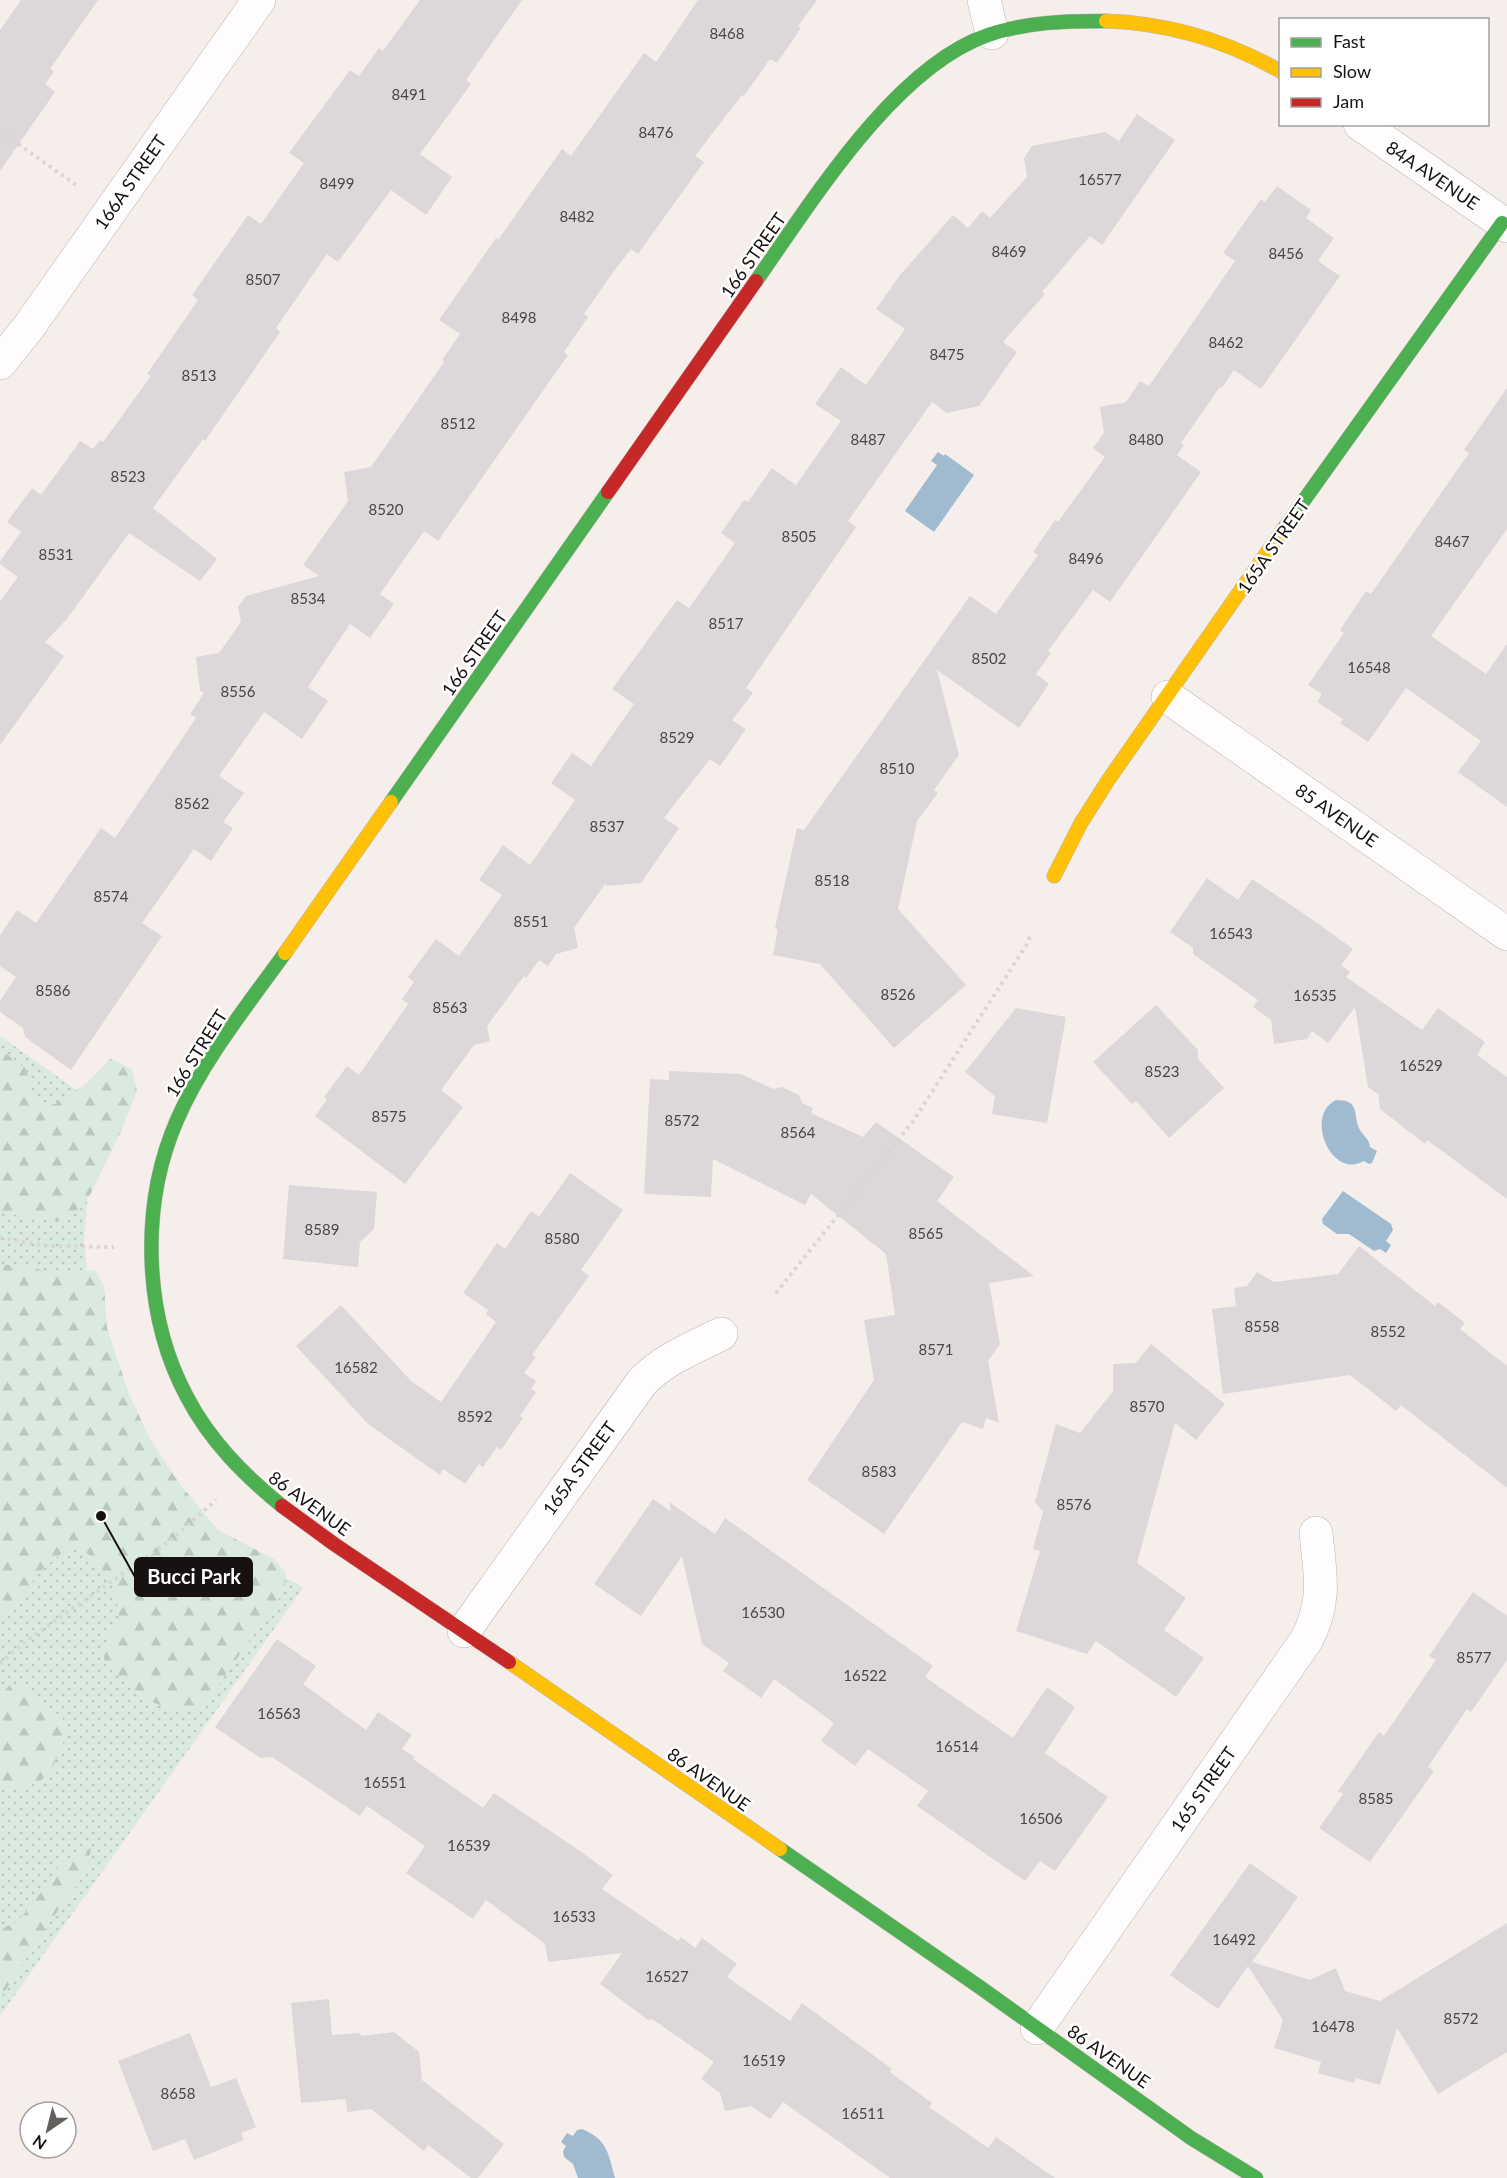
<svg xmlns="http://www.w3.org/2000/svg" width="1507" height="2178" viewBox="0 0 1507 2178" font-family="Lato,sans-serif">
<defs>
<pattern id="grass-dots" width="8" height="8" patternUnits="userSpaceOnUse" patternTransform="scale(1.5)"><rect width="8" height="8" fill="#daeadf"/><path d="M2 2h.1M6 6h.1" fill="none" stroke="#bac8be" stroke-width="1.8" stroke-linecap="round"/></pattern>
<pattern id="forest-firs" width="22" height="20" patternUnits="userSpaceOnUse" patternTransform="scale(1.5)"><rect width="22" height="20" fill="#daeadf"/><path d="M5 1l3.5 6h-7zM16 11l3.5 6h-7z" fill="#bac8be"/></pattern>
</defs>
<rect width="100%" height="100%" fill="#f6eeeb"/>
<path fill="url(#grass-dots)" d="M0 1036 119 1120 90 1171 84 1239 90 1307 137 1436 225 1541 303 1588 0 2016Z"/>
<path fill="url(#forest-firs)" d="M0 1049 27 1069 29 1087 38 1102 55 1104 87 1083 111 1058 132 1070 137 1091 120 1133 90 1195 79 1208 63 1221 38 1220 0 1211Z
M0 1264 30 1267 56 1274 95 1270 104 1286 107 1328 129 1394 151 1441 179 1483 218 1530 274 1559 286 1573 283 1593 202 1708 179 1712 149 1701 105 1664 103 1648 119 1617 115 1591 101 1568 86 1552 68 1548 43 1569 0 1621Z
M10 1685 25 1688 47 1709 60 1715 68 1727C63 1746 52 1781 30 1785 20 1787 9 1786 0 1786V1696Z
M91 1848 87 1870 40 1936 0 1999V1930L18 1921 34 1902 61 1863Z"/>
<path fill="#a0bbd0" d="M938 452 944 456 945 454 974 475 934 532 905 511 937 465 931 461Z
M1336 1100C1358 1100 1354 1111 1358 1126 1361 1135 1369 1137 1370 1147L1377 1151 1372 1163 1369 1164 1364 1161C1331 1180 1304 1115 1336 1100Z
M1343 1191 1391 1224 1393 1230 1386 1241 1391 1245 1386 1253 1380 1249 1374 1251 1349 1234H1337L1323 1224 1322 1219Z
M582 2129C608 2140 608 2153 615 2178H578L573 2164 564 2157 563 2151 566 2146 561 2142 567 2133 573 2136 577 2130Z"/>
<path fill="#dcd8d9" d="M21 0H98L50 69 54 72 45 84 55 92 0 171V30Z
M420 0H522L466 80 471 84 420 154 452 177 426 215 391 190 338 262 327 254 276 328 280 332 205 441 203 439 153 508 217 559 200 581 129 533 67 619 45 642 64 656 0 745V601L18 577 0 564V561L21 532 7 522 32 488 41 495 80 441 93 449 100 440 103 442 151 376 147 374 198 300 192 295 248 215 261 224 304 163 289 153 350 70 359 76 379 48 383 51Z
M698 0H817L798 26 801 28 777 63 770 59 744 96 742 95 695 156 704 162 638 254 631 249 611 275 584 314 588 317 564 352 568 355 438 541 424 531 380 594 394 604 370 638 350 624 308 687 328 701 302 739 264 712 219 776 244 793 223 822 233 828 211 861 194 849 142 923 162 936 71 1070 25 1037 23 1028 0 1012V1001L16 977 0 966V935L17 910 36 923 101 828 115 838 196 718 190 714 204 693 200 691 196 657 219 653 241 622 238 607 246 596 319 576 303 565 348 501 344 472 371 467 444 362 442 360 460 334 439 320 496 238 498 240 562 149 571 156 644 53 656 62Z
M1137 114 1175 140 1102 245 1090 236 1042 292 1045 294 1003 342 1017 352 979 406 947 413 932 402 848 521 856 527 746 688 753 693 732 720 746 729 720 766 710 759 664 818 679 828 641 883 607 886 605 884 574 928 578 948 556 954 548 966 539 960 526 978 524 976 487 1026 490 1041 474 1045 441 1090 463 1107 405 1184 315 1116 327 1100 324 1097 347 1066 359 1075 408 1004 402 999 414 982 408 977 436 939 459 956 502 895 479 880 503 845 530 865 575 800 551 783 572 753 591 766 634 704 612 689 677 600 689 608 735 543 721 533 744 500 748 502 772 468 796 485 841 421 815 404 841 367 866 385 905 329 876 309 900 275 953 215 968 228 982 211 990 218 1027 177 1024 158 1032 146 1105 132 1119 141Z
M1277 186 1311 210 1306 218 1334 238 1318 261 1340 276 1261 389 1234 370 1222 388 1220 387 1181 443 1184 445 1177 455 1201 472 1110 602 1093 590 1048 651 1051 653 1036 674 1049 684 1019 728 937 670 959 755 934 790 938 793 917 821 898 909 966 985 894 1048 820 964 773 955 778 929 775 928 797 828 804 830 970 596 996 614 1038 555 1033 552 1055 520 1058 522 1105 457 1093 448 1104 433 1100 407 1126 402 1140 381 1149 386 1235 261 1223 253 1261 199 1265 202Z
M1507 388V529L1431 636 1486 674 1507 644V807L1458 772 1481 741 1406 688 1368 742 1340 723 1343 719 1317 702 1322 694 1308 685 1344 633 1340 630 1366 591 1371 594 1469 453 1464 450Z
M1207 878 1238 900 1252 879 1316 922 1353 949 1341 965 1350 972 1346 977 1422 1030 1438 1008 1485 1042 1477 1055 1507 1077V1199L1427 1140 1425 1144 1380 1109 1378 1094 1368 1087 1355 1007 1328 1043 1312 1031 1307 1039 1274 1044 1271 1020 1253 1007 1258 1000 1193 954V948L1170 932Z
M1156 1005 1198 1050V1059L1224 1088 1169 1138 1136 1101 1132 1104 1093 1062Z
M1016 1008 1066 1017 1047 1123 992 1114 995 1096 965 1072Z
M669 1071 741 1074 773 1089 782 1087 799 1095 802 1103 813 1108 811 1113 863 1137 876 1122 954 1177 937 1201 1034 1276 989 1283 1000 1344 988 1361 999 1423 986 1418 983 1429 962 1422 884 1534 807 1480 874 1380 864 1320 895 1315 886 1254 811 1194 805 1205 713 1159 711 1197 644 1194 650 1079 669 1080Z
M570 1173 623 1210 581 1270 589 1276 532 1355 536 1357 524 1373 536 1381 531 1389 536 1392 520 1416 523 1418 501 1450 497 1447 483 1467 479 1464 465 1484 443 1469 440 1475 368 1424 296 1346 341 1305 411 1381 441 1402 496 1322 486 1314 488 1310 463 1293 497 1243 505 1249 531 1211 539 1217Z
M289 1185 377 1192 374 1229 360 1242 358 1267 283 1259Z
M1359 1246 1435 1306 1438 1302 1465 1323 1460 1329 1507 1366V1488L1401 1405 1396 1411 1350 1375 1223 1394 1212 1309 1236 1306 1234 1288 1247 1286 1257 1272 1274 1282 1338 1274Z
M1151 1344 1225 1404 1196 1440 1175 1423 1137 1563 1186 1598 1164 1630 1204 1658 1176 1697 1096 1641 1087 1654 1016 1631 1040 1551 1033 1549 1043 1512 1035 1502 1056 1424 1080 1433 1113 1391V1364L1136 1363Z
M653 1499 669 1510H671L669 1502 715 1534 725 1518 933 1666 925 1677 1013 1738 1047 1687 1075 1707 1045 1753 1108 1797 1055 1871 1040 1861 1025 1881 917 1806 928 1791 868 1749 855 1766 821 1741 834 1723 774 1679 761 1698 723 1671 729 1663 702 1644 682 1556 641 1616 594 1584Z
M1473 1592 1507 1616V1660L1471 1712 1467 1709 1428 1767 1434 1771 1370 1862 1319 1828 1343 1794 1338 1791 1379 1732 1384 1736 1436 1660 1429 1656Z
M277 1639 316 1666 303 1684 366 1730 378 1712 412 1735 402 1749 415 1757 413 1759 483 1808 494 1793 580 1851 613 1875 602 1889 678 1941 681 1937 695 1948 702 1938 737 1964 727 1977 790 2021 802 2003 892 2069 890 2072 932 2103 929 2107 988 2148 996 2137 1055 2178H890L783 2102 770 2119 751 2106 725 2111 720 2093 701 2079 714 2062 652 2019 648 2020 600 1984 622 1953 548 1962 545 1944 486 1900 473 1919 406 1873 425 1846 367 1806 360 1816 272 1757 260 1758 215 1727Z
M1250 1863 1298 1897 1252 1962 1310 1980 1336 1968 1345 1991 1380 2001 1507 1923V2052L1438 2094 1397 2028 1380 2085 1356 2078 1354 2083 1318 2073 1321 2062 1274 2048 1283 2020 1248 1966 1218 2009 1170 1975Z
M329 1999 332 2035 360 2033 361 2036 394 2032 419 2052 422 2080 504 2144 478 2178H471L428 2145 424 2151 371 2109 347 2112 346 2099 301 2103 291 2003Z
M190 2033 211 2087 236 2078 256 2127 241 2133 244 2140 194 2160 185 2139 153 2151 118 2061Z"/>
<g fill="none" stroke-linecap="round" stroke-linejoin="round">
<g stroke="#bbb5b3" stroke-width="34">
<path id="street" d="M984 0 992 33
M1360 124 1507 226
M0 363 28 328 259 0
M1168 697 1507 934
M464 1631 642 1382C664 1359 693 1348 721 1334
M1037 2028 1307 1639C1327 1599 1320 1574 1316 1533"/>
</g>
<g stroke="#bbb5b3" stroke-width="15">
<path id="fast" d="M756 281C811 203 894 67 988 35 1026 22 1066 21 1106 21
M1282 531 1502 223
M391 802 608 492
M282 1506C244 1475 210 1441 187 1397 143 1315 140 1205 177 1120 203 1060 247 1006 285 953
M780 1849 981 1988 1191 2138 1256 2178"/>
</g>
<g stroke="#bbb5b3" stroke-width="15">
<path id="slow" d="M1106 21C1169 23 1225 40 1280 71
M1054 876 1081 823 1109 779 1282 531
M285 953 391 802
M509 1662 780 1849"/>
</g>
<g stroke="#bbb5b3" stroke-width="15">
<path id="jam" d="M608 492 756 281
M282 1506 334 1544 509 1662"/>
</g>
<path stroke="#d7d5d5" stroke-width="4" stroke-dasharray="3 4.5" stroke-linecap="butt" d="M0 131 79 187
M0 1238 48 1246 114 1247
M776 1293 914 1120 1027 944 1031 933
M0 1663 25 1642 171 1540 216 1500"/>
<use href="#street" stroke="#fefcfc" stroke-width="33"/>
<use href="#fast" stroke="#4caf50" stroke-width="14"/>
<use href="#slow" stroke="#ffc107" stroke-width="14"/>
<use href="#jam" stroke="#c62828" stroke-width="14"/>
</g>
<g text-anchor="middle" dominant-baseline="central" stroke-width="5" stroke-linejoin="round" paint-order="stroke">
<g font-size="15" fill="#4a4645">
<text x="727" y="33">8468</text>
<text x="409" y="94">8491</text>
<text x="656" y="132">8476</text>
<text x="1100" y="179">16577</text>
<text x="337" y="183">8499</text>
<text x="577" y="216">8482</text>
<text x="1009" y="251">8469</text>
<text x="1286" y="253">8456</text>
<text x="263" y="279">8507</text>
<text x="519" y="317">8498</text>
<text x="1226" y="342">8462</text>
<text x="947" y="354">8475</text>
<text x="199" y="375">8513</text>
<text x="458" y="423">8512</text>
<text x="868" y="439">8487</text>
<text x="1146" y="439">8480</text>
<text x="128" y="476">8523</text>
<text x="386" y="509">8520</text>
<text x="799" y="536">8505</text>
<text x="1452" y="541">8467</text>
<text x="56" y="554">8531</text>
<text x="1086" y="558">8496</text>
<text x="308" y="598">8534</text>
<text x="726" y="623">8517</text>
<text x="989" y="658">8502</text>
<text x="1369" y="667">16548</text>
<text x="238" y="691">8556</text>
<text x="677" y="737">8529</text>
<text x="897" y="768">8510</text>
<text x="192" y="803">8562</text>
<text x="607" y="826">8537</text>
<text x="832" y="880">8518</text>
<text x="111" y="896">8574</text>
<text x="531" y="921">8551</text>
<text x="1231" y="933">16543</text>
<text x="53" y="990">8586</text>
<text x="898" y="994">8526</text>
<text x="1315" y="995">16535</text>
<text x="450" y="1007">8563</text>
<text x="1421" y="1065">16529</text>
<text x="1162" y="1071">8523</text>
<text x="389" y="1116">8575</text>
<text x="682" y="1120">8572</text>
<text x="798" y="1132">8564</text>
<text x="322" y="1229">8589</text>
<text x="926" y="1233">8565</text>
<text x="562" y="1238">8580</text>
<text x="1262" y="1326">8558</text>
<text x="1388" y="1331">8552</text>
<text x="936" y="1349">8571</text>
<text x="356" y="1367">16582</text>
<text x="1147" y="1406">8570</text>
<text x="475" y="1416">8592</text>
<text x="879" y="1471">8583</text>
<text x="1074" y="1504">8576</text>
<text x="763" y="1612">16530</text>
<text x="1474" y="1657">8577</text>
<text x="865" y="1675">16522</text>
<text x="279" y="1713">16563</text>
<text x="957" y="1746">16514</text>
<text x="385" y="1782">16551</text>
<text x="1376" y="1798">8585</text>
<text x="1041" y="1818">16506</text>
<text x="469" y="1845">16539</text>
<text x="574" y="1916">16533</text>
<text x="1234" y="1939">16492</text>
<text x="667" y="1976">16527</text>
<text x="1461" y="2018">8572</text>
<text x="1333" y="2026">16478</text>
<text x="764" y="2060">16519</text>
<text x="178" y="2093">8658</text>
<text x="863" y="2113">16511</text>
</g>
<g font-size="18" fill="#171211" stroke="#fff">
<text transform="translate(1433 175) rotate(34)">84A AVENUE</text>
<text transform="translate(130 182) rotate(-55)">166A STREET</text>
<text transform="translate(753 255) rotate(-55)">166 STREET</text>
<text transform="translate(1273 546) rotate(-55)">165A STREET</text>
<text transform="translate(474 653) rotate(-55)">166 STREET</text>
<text transform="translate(1337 815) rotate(35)">85 AVENUE</text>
<text transform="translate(196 1053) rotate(-58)">166 STREET</text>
<text transform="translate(579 1468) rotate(-54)">165A STREET</text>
<text transform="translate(310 1503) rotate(36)">86 AVENUE</text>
<text transform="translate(709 1779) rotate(35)">86 AVENUE</text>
<text transform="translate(1203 1789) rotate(-55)">165 STREET</text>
<text transform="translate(1109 2056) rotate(35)">86 AVENUE</text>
</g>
</g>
<path fill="none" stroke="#171211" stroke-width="2" d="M101 1516L135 1577"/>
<circle fill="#171211" stroke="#fff" stroke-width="2" cx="101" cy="1516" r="6"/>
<rect fill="#171211" stroke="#171211" stroke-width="2" x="135" y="1558" width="117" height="38" rx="6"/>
<g font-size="20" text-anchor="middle" font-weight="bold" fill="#fff">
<text x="194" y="1584">Bucci Park</text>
</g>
<rect x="1279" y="18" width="210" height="108" fill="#ffffff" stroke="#a2a0a0" stroke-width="1.5"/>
<rect x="1291" y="38" width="30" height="9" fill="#4caf50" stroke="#a2a0a0" stroke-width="1.5"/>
<text x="1333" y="48" font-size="18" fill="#171211">Fast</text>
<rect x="1291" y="68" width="30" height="9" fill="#ffc107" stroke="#a2a0a0" stroke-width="1.5"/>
<text x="1333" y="78" font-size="18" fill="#171211">Slow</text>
<rect x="1291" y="98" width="30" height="9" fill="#c62828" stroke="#a2a0a0" stroke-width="1.5"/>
<text x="1333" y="108" font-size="18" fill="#171211">Jam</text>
<g transform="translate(48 2130) rotate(215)"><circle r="28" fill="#ffffff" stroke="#a2a0a0" stroke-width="1.5"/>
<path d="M0-4.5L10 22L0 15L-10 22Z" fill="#655f5d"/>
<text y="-9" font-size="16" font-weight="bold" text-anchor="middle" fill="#171211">N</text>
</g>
</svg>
